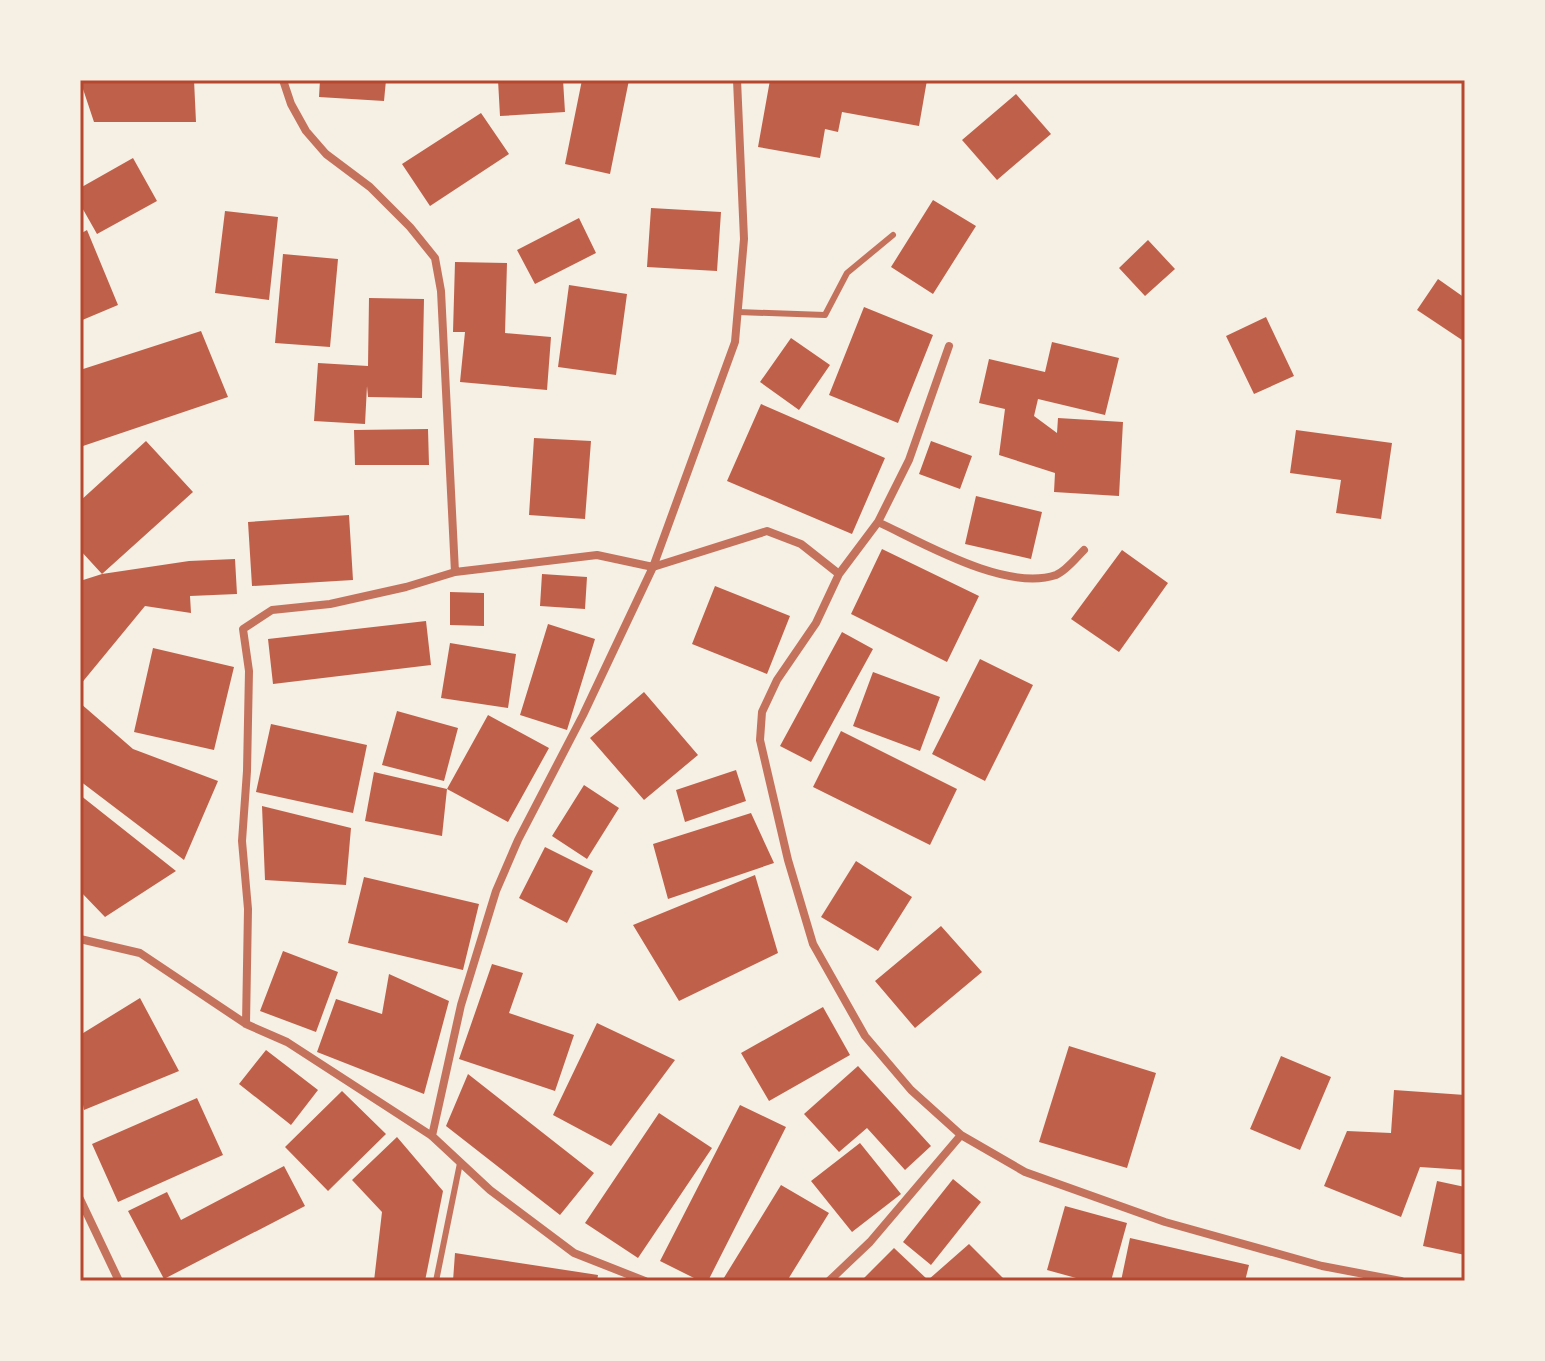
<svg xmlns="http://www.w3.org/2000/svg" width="1545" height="1361" viewBox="0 0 1545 1361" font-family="'Space Grotesk',sans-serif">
<rect width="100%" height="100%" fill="#f6efe4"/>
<path fill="#bf614a" d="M80 80H194L196 122H94Z
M320 80H386L384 101 319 97Z
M498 80H563L565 112 500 116Z
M582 80H629L610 174 565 164Z
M770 80H927L919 126 842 112 838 132 825 129 820 158 758 147Z
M1016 94 1051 134 997 180 962 140Z
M481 113 509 154 430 206 402 164Z
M133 158 157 201 97 234 80 204V188Z
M933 200 976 226 933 294 891 267Z
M651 208 721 212 717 271 647 267Z
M225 211 278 217 269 300 215 293Z
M579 218 596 253 535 284 517 250Z
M87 230 118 305 80 321V234Z
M1148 240 1175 269 1145 296 1119 268Z
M283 254 338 259 330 347 275 343Z
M455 262 507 263 505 333 551 337 547 390 460 382 465 332H453Z
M1438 279 1465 298V342L1417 310Z
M569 285 627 294 616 375 558 367Z
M369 298 424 299 422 398 368 397 367 386 365 424 314 421 318 363 368 366Z
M864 307 933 335 898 423 829 395Z
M1266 317 1294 376 1254 394 1226 336Z
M201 331 228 397 80 447V370Z
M791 338 830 365 799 410 760 382Z
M1052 342 1119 358 1105 415 1038 399 1034 416 1057 433 1058 418 1123 422 1119 496 1054 492 1055 473 999 455 1005 409 979 403 989 359 1045 372Z
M761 404 885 458 852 534 727 481Z
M428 429 429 465H355L354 430Z
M1296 430 1392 443 1381 519 1336 513 1341 480 1290 473Z
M534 438 591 441 585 519 529 515Z
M146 441 193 492 102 574 80 550V501Z
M931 441 972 456 960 489 919 474Z
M976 496 1042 512 1031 559 965 544Z
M349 515 353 580 252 586 248 522Z
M882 549 979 596 947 662 851 614Z
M1122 550 1168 583 1119 652 1071 619Z
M235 559 237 594 190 596 191 613 145 606 80 685V581L102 574 189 561Z
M542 574 587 577 585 609 540 606Z
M715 586 790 616 767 674 692 644Z
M450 592 484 593V626L450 625Z
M426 621 431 665 273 684 268 639Z
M548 624 595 639 567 730 520 715Z
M842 632 873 649 811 762 780 746Z
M450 643 516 654 508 708 441 698Z
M153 648 234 667 214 750 134 732Z
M980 659 1033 685 985 781 932 754Z
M873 672 940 697 920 751 853 726Z
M644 692 698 755 644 800 590 738Z
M80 703 133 749 218 781 184 860 80 781Z
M397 711 458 728 444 781 382 765Z
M488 715 549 748 508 822 447 789 442 836 365 821 374 772 447 789Z
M271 724 367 745 353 813 256 792Z
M841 731 957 789 930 845 813 787Z
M736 770 746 801 685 822 676 790Z
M584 785 619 808 587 859 552 836Z
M80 795 176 871 105 917 80 891Z
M262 806 351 828 346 885 265 880Z
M751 813 774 863 668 899 653 844Z
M545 847 593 871 567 923 519 898Z
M856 861 912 897 878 951 821 917Z
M755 875 778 953 679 1001 633 925Z
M364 877 479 904 463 970 348 943Z
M941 926 982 972 915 1028 875 981Z
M283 951 338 972 316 1032 260 1011Z
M492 964 523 973 509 1013 574 1035 555 1091 459 1059Z
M389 974 449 1001 424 1094 317 1052 336 999 382 1014Z
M140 998 179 1071 84 1110 80 1089V1035Z
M823 1007 850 1055 769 1101 741 1053Z
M597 1023 675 1060 611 1146 553 1115Z
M1069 1046 1156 1073 1127 1168 1039 1142Z
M266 1050 318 1090 291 1125 239 1084Z
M1281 1056 1331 1077 1300 1150 1250 1129Z
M858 1066 931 1146 905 1170 867 1128 839 1152 804 1114Z
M468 1074 594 1173 560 1215 446 1126Z
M1394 1090 1465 1095V1170L1420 1167 1401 1217 1324 1186 1347 1131 1391 1133Z
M342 1091 386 1134 328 1191 285 1147Z
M197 1098 223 1155 118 1202 92 1144Z
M740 1105 786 1127 708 1281H700L660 1261Z
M659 1113 712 1148 638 1258 585 1223Z
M397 1137 443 1191 425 1281H374L382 1212 352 1180Z
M860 1143 901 1194 852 1232 811 1181Z
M284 1166 305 1206 164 1279 128 1211 167 1192 181 1220Z
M953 1179 981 1202 931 1265 903 1242Z
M1437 1181 1465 1187V1255L1423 1246Z
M781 1185 829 1213 787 1281H722Z
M1065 1206 1127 1223 1111 1281H1087L1047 1270Z
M1130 1238 1249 1265 1245 1281H1121Z
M969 1244 1006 1281H861L894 1248 928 1280Z
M455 1253 598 1275 597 1281H453Z"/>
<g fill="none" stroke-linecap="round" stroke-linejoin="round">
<path stroke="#c5725c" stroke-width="6" d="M738 312 825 315 847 273 893 235
M436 1281 460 1163"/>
<path stroke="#c5725c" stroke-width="8" d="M283 80 291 104 306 131 326 154 370 187 410 227 435 258 441 291 455 572
M878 522C923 543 1006 592 1056 575 1066 571 1076 558 1084 550
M839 574 878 522 909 460 949 346
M80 939 140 953 246 1024 287 1042 432 1136 490 1190 574 1253 645 1281
M246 1024 248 909 242 841 247 771 249 671 243 629 272 610 330 604 406 587 455 572 597 555 653 567 767 531 801 544 839 574 816 623 777 680 762 712 760 740 788 860 813 944 865 1036 911 1090 961 1135 1025 1172 1165 1222 1322 1266 1401 1281
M432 1136 461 1005 496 891 518 840 583 715 653 567 735 342 744 239 737 80
M80 1199 119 1281
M829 1281 870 1242 961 1135"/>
</g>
<rect width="1545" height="1361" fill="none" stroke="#f6efe4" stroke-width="164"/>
<rect x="82" y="82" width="1381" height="1197" fill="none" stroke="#b5482f" stroke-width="3"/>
</svg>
